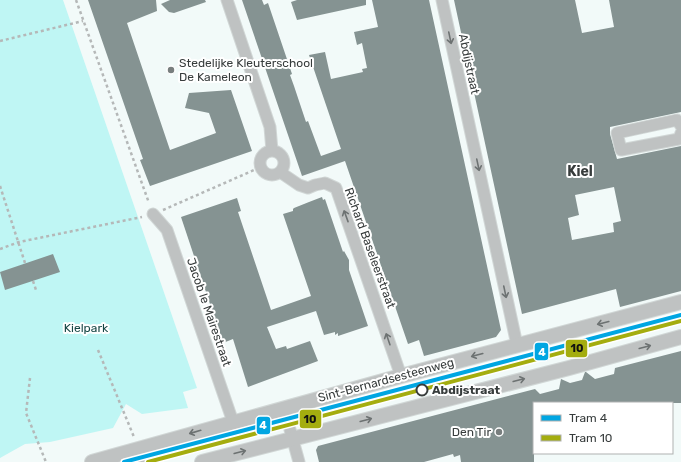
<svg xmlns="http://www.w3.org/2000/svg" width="681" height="462" viewBox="0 0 681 462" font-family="Rubik,sans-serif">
<rect width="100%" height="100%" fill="#f2faf9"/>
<path fill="#bff6f4" d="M0 0H63L197 388 183 392 188 408 142 414 126 404 113 428 50 442 25 444 0 458Z"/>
<path fill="#859392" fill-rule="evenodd" d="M88 0H156L157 11 127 23 170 150 216 133 209 113 185 108 189 93 231 90 252 151 150 186 140 160 143 159Z
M170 0H205L206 2 174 13 169 12 161 4Z
M242 0H262L264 5 268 3 292 74 290 75 294 86 306 122 308 121 321 156 341 149 309 55 325 52 331 79 363 72 362 69 367 68 362 43 357 45 354 32 378 27 372 0H429L501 330 496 337 424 356 419 340 408 344 345 161 302 176Z
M297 0H366V5L297 20 291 2Z
M454 0H575L582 33 614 27 609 0H681V112L610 127V134L617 159 681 146V291L620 307 616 289 522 314ZM614 187 621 221 613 223 614 232 572 240 568 218 579 215 575 195Z
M322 197 323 200 325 199 343 252 344 251 349 260V270L368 326 338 336V333L335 335V332L324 335 316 311 267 327 276 349 286 346 287 349 310 341 318 361 248 387 233 339 223 343 181 217 237 198 241 211 238 212 271 310 311 296 283 214 293 211V209L294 208 309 202Z
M53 254 60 272 5 290 0 272Z
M681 351V403H534V462H461L460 455 454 457 453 454 424 462H319L316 450 318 446 535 389 540 394 559 389 561 379 570 383 582 380 585 372H586L595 379 614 374 615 368Z"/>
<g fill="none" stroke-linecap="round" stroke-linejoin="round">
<g stroke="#d1d7d6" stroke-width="8">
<path id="service" d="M140 462 681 319"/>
</g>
<g stroke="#d1d7d6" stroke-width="13">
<path id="minor" d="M227 0 270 127 272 151
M442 0 517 345
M681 126 677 120 617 133 621 150 679 139 681 133
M260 163a12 12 0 1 1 24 0a12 12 0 1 1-24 0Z
M280 172 299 185 308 188 315 185 325 183 336 188 401 376
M153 214 167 230 233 422
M284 408 299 462"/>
</g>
<g stroke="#d1d7d6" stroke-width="16">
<path id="tertiary" d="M92 462 401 376 681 302
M202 462 569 368 681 337"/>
</g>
<path stroke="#b5b8b8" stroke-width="2.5" stroke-dasharray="3 3" stroke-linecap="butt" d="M76 0 149 203
M0 41 83 21
M0 186 25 263
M163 210 261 167
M0 249 19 242 142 217
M33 281 36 290
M98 350 134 437
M30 378 26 413 46 462"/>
<use href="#service" stroke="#bfc2c2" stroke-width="5.5"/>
<use href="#minor" stroke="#bfc2c2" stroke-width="11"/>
<use href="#tertiary" stroke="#bfc2c2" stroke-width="14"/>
<g stroke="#fff" stroke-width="7">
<path id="tram-1" d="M124 462 681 315"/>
</g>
<g stroke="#fff" stroke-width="7">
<path id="tram-2" d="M148 462 681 321"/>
</g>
<use href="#tram-1" stroke="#00a6e2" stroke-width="4"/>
<use href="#tram-2" stroke="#a4ad0f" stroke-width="4"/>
</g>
<defs><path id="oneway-shaft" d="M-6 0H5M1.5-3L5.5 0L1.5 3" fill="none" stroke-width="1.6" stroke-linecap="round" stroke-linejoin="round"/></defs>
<g stroke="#6d7272">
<use href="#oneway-shaft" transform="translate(450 38) rotate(78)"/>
<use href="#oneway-shaft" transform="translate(478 165) rotate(78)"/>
<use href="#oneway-shaft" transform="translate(346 216) rotate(-110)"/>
<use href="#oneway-shaft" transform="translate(505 292) rotate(78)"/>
<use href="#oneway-shaft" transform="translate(603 323) rotate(166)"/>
<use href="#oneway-shaft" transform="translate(388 339) rotate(-109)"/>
<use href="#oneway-shaft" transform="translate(645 347) rotate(-15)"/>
<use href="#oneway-shaft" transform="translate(477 355) rotate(165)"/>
<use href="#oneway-shaft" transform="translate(519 380) rotate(-14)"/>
<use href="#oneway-shaft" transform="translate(366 420) rotate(-15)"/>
<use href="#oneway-shaft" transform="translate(195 432) rotate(164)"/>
<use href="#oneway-shaft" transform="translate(240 452) rotate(-14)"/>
</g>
<g fill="#787e7e" stroke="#fff" stroke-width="1.5">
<circle cx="171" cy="70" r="4"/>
<circle cx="499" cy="432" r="4"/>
</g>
<circle fill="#fff" stroke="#373c3c" stroke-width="2" cx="422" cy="390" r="5.5"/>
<g text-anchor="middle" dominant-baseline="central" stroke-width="4" stroke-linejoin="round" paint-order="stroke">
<g font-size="12" fill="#373c3c" stroke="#fff" text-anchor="start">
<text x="179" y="63">Stedelijke Kleuterschool<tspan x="179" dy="14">De Kameleon</tspan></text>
<text x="491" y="432" text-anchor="end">Den Tir</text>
</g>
<g font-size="12" fill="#373c3c" stroke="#fff">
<text transform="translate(469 64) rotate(78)">Abdijstraat</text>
<text transform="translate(370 248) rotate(70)">Richard Baseleerstraat</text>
<text transform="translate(209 312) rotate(71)">Jacob le Mairestraat</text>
<text transform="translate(386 380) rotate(-15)">Sint-Bernardsesteenweg</text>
</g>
<g font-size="12" fill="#174745" stroke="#fff">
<text x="86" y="328">Kielpark</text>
</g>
<g font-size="12" font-weight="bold" fill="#373c3c" stroke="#fff" text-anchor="start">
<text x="432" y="390">Abdijstraat</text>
</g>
<g font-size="14" font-weight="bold" fill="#373c3c" stroke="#fff">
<text x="580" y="171">Kiel</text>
</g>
</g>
<g stroke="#fff" stroke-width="1.5">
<rect x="565" y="339" width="23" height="19" rx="4" fill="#a4ad0f"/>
<rect x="534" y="342" width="15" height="19" rx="4" fill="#00a6e2"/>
<rect x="299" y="409" width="23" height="20" rx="4" fill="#a4ad0f"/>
<rect x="256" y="416" width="15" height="19" rx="4" fill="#00a6e2"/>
</g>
<g font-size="11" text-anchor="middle" font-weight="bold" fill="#fff">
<text x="542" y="356">4</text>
<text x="263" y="429">4</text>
</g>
<g font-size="11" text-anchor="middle" font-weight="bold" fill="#111">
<text x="577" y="352">10</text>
<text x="310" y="423">10</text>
</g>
<rect x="533" y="402" width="140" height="52" fill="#ffffff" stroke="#afb1b1"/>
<rect x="541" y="415" width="20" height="6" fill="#00a6e2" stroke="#afb1b1"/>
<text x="569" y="422" font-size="12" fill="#373c3c">Tram 4</text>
<rect x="541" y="435" width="20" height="6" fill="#a4ad0f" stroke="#afb1b1"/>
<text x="569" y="442" font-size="12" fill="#373c3c">Tram 10</text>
</svg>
